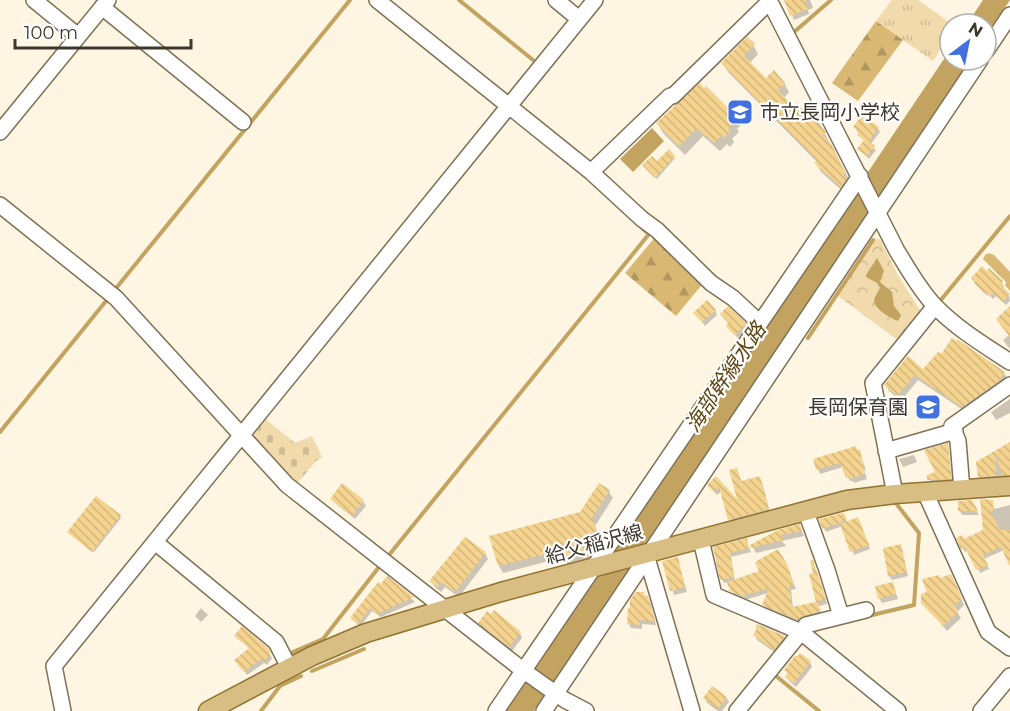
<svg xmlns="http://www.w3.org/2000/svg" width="1010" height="711" viewBox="0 0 1010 711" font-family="Montserrat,'Noto Sans JP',sans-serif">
<defs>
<pattern id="grass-tufts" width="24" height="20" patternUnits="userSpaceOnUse" patternTransform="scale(1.5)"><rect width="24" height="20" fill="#f1daac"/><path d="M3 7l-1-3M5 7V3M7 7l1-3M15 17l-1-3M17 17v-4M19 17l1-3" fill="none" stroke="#d0bc94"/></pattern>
<pattern id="forest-firs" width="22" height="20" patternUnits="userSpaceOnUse" patternTransform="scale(1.5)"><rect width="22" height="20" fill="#d9b874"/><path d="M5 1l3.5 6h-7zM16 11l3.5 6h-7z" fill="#b1975f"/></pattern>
<pattern id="cemetery-stones" width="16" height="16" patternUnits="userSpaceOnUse" patternTransform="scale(1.5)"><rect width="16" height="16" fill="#f1daac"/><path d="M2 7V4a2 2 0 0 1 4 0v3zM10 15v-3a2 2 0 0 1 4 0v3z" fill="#d0bc94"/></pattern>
<pattern id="park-crowns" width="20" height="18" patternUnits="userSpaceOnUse" patternTransform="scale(1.5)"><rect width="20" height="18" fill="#f1daac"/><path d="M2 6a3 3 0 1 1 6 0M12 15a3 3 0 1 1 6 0" fill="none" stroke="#d0bc94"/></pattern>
<pattern id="building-back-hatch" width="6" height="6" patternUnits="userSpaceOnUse" patternTransform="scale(1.5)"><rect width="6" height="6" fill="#f4d38e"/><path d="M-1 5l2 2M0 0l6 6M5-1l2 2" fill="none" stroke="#d2b67b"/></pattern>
</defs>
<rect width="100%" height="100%" fill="#fff5e3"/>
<path fill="url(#grass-tufts)" d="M892 0H918L952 24H950V35L933 61 876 21Z"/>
<path fill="url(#forest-firs)" d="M876 21 903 40 858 101 832 83Z
M657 235 705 281 676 316 625 273Z
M989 253 994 255 1010 272V291L1005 285 1006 282 983 259 985 255Z"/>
<path fill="url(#cemetery-stones)" d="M263 417 295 443 312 436 322 457 315 462 296 485 252 437V431Z"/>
<path fill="url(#park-crowns)" d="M874 239H880L899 277 922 313 899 341 838 296Z"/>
<path fill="#c3a360" d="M983 0H1010L986 36V24H967Z
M950 50V60H970L534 711H506Z
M652 128 664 141 633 172 620 159Z
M877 258 884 271 880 282 892 292 894 306 901 315 898 321C892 319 876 310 874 302 874 297 878 292 880 288L877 283 866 277V275Z"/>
<path fill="#0003" d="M786 0H810L813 8 808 10 809 14 794 20Z
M753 45 758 54 749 64 766 80 784 83 789 92 784 98 796 110 816 117 850 181 847 195 821 172 816 163 817 162 728 72 723 63Z
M735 117 740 126 737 129 739 132 732 139 734 142 730 147 727 144 720 151 703 136 685 155 663 133 658 124Z
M855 128H878L880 132 870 145 876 150 869 159 859 149 865 142Z
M674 157 675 158 657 179 645 167Z
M975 282H1001L1004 287 1003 289 1009 295 1010 301 1006 305 996 296 993 299 988 294 987 296Z
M715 310 717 315 705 326 698 317Z
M1010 315V349L1003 340 1009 335Z
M745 325 748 329 738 338 730 330Z
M941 356 1004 373 1007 378 966 412 918 380 901 401 889 391 886 385 924 371Z
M1010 399V413L996 420 991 412Z
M948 445 952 482 931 484 929 476 937 473Z
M1003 449 1010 461V478L981 480 978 463Z
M859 451 866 470H864L867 479 854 483 853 481H850L843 467 820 474 818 469Z
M914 455 917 462 903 467 899 459Z
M737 470 742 483 762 482 770 513 732 523 722 491 717 495 712 489 716 478 740 505Z
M600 485 609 492 613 498 595 526 600 538 592 541 598 556 593 562 590 558 568 564 564 557 503 573 499 566 491 537 581 513Z
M332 499 363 501 366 506 355 519 335 503Z
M971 501 979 515H962L960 511Z
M992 501 994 509 1010 505V558L1004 550 984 559 989 569 980 573 969 550 965 552 958 539 963 540 985 531Z
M120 516 121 518 94 552 70 534Z
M845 518 847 523H860L870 549 854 555 842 526 826 532 824 528Z
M799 526 804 536 782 541 786 546 756 553 752 546Z
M746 540 751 552 731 557 735 581 789 571 796 589 791 590 793 608 817 603 815 567 827 604 819 606 822 616 801 624 767 610 764 605 768 593 745 600 734 596 729 582 724 583 722 579 715 548Z
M901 546 908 576 892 580 889 576 885 549Z
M485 553 488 559 459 597 445 587 441 592 435 587 431 581Z
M677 558 687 592 674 595 663 562Z
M387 578 415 602 381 617 372 611 360 627 351 618Z
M940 580 954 582 964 605 957 612 961 618 947 631 922 602Z
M893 584 898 599 882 603 879 598Z
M643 593 650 602 656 625 642 624V629L631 628 629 624Z
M201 608 208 615 201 622 195 616Z
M480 623 520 633 522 638 512 651 482 627Z
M758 626 784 637 787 641 777 654 757 640 755 636Z
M236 636 267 649 272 658 267 665 264 663 247 675 239 664 250 649Z
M810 662 812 667 796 687 789 681 786 670Z
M705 698H726L729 702 722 711H718L707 703Z"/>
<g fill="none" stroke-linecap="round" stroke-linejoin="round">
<path stroke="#c3a360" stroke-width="4" d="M459 0 533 60
M793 33 831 0
M117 287 350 0
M940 301 1010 216
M808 338 873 240
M0 432 106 301
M389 555 649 234 643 229
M868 616 914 605 919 533 895 502
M286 655 323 639 379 567
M312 671 364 649
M776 676 819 711
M261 711 280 686 301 676"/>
</g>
<path fill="url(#building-back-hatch)" d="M784 0H805L808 9 790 16Z
M747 37 755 44 744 56 766 78 774 70 785 83 778 90 796 109 809 107 817 116 815 120 826 132 823 135 832 145 841 164 840 165 846 172 843 174 847 178 841 187 814 163 817 160 721 63Z
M700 83 704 88 706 86 736 116 733 119 735 122 728 129 730 132 724 138 721 136 714 143 697 128 679 146 656 123Z
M862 115 879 127 869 141 875 146 867 156 857 149 864 140 857 135 859 132 853 127Z
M669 149 675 156 655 178 642 165 652 156 657 161Z
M982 266 987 271 989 268 1003 281 1001 285 1010 294 1003 302 993 293 990 296 985 291 984 293 974 283 975 282 971 278Z
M707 300 716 310 702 322 693 313Z
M728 306 747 324 734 335 726 326 728 323 720 314Z
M1010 306V337L996 319Z
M952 338 956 341 957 339 1005 372 998 382 962 407 915 375 897 396 884 385 908 356 923 369 938 352 941 354Z
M1010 442V475H1002L996 455V476L978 477 976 462Z
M948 443 951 479 927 480V475L935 472 924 450Z
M856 446 857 450 860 449 865 474 850 479V476L846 478 840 463 816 470 813 459Z
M737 468 741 481 760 476 769 509 728 520 719 487 714 492 707 485 716 476 737 499 729 470Z
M342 483 364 500 352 516 330 499Z
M599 483 610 490 592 518 597 531 589 534 595 549 589 556 585 552 563 558 561 550 498 566 489 536 580 512Z
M96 496 121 515 92 552 67 532Z
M980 499 993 500V511H990L1000 530H1010V567L1001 547 983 555 988 565 976 570 965 547 961 549 956 538 962 535 964 539 983 530Z
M972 500 978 511H958V501Z
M844 513 847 520 822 529 819 519Z
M858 517 869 545 850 552 840 524Z
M800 524 802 531 781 535 784 540 751 548 750 545 778 530Z
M465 537 486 552 455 592 441 582 438 587 429 581Z
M747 538 749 548 730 553 734 577 720 580 713 547Z
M901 544 907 572 888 576 883 548Z
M778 549 787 564 794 585H789L792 607 816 602 809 574 813 573 810 561 813 560 826 599 818 601 820 611 804 616 798 620 762 605 769 588 742 596 730 591 727 582 759 571 755 562Z
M678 557 685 587 670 591 662 561Z
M951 574 962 598 954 606 959 611 943 626 921 603V594L927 592 922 579 939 575 940 578Z
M387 576 414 597 377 614 370 608 358 624 350 618 378 582 381 584Z
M893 582 896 594 878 599 875 586Z
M636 592H644V596H648L655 621 640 620V625L627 624 628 608H630V600Z
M494 610 521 632 509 647 478 623 487 611 491 614Z
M757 624 785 636 774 650 753 635 757 628 755 627Z
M242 626 268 648 271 653 264 662 261 659 244 672 234 660 249 648 234 636Z
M800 653 811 661 794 683 785 677 788 673 784 670 795 656H798Z
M712 686 727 697 718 709 703 698Z"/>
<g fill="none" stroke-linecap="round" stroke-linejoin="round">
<g stroke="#7f7156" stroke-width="18">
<path id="minor" d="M34 0 78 36
M377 0 591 172 642 219 657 230 711 283 733 298 760 323
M556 0 579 19
M769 0 897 251C909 270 919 289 935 306 956 328 984 345 1010 362
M102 7 243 122
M986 51 1010 15
M0 132 108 0
M591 172 670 96H673L770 1
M0 205 116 298 287 485 524 671 565 700 586 711
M886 451 955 431
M962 490 958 441 952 426 1010 385
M925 492 988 632 1010 648
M895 494 873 383 935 306
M806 512 827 570 841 616
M701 540 714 595 801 632 806 625 866 610
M155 542 276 642 289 667
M647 558 692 711
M63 711 54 666 595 0
M496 711 860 176
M544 711 980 60
M737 711 801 632 898 711
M981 711 1010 676"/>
</g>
<g stroke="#91732f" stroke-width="21">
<path id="major" d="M208 711 312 656 366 633 501 592 847 500 895 494 1010 486"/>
</g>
<use href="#minor" stroke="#fff" stroke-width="15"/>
<use href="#major" stroke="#d8be83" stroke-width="18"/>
</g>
<defs>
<g id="school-square" transform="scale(1.35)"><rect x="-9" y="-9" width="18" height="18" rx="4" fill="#4170e1" stroke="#fff"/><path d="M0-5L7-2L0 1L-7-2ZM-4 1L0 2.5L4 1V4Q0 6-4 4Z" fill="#fff"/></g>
</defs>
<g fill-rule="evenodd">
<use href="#school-square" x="740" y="112"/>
<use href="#school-square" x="928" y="407"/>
</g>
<g text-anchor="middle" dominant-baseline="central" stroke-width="4.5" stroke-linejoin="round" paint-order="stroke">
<g font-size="20" fill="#3e382c" stroke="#fff" text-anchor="start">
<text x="760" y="112">市立長岡小学校</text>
<text x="908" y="407" text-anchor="end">長岡保育園</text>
</g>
<g font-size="20" fill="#3e382c" stroke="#fff">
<text transform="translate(594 544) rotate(-15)">給父稲沢線</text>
</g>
<g font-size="21" font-style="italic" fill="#5e4713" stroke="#fff">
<text transform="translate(725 377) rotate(-56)">海部幹線水路</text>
</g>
</g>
<g transform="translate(968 42) rotate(32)"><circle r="28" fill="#ffffff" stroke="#b2afab" stroke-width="1.5"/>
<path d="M0-4.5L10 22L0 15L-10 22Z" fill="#4170e1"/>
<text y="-9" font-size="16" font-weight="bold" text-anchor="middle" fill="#3e382c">N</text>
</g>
<path d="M15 39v9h176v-9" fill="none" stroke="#3e382c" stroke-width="3"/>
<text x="24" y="39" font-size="18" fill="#3e382c" stroke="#ffffff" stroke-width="4.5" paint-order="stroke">100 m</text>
</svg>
